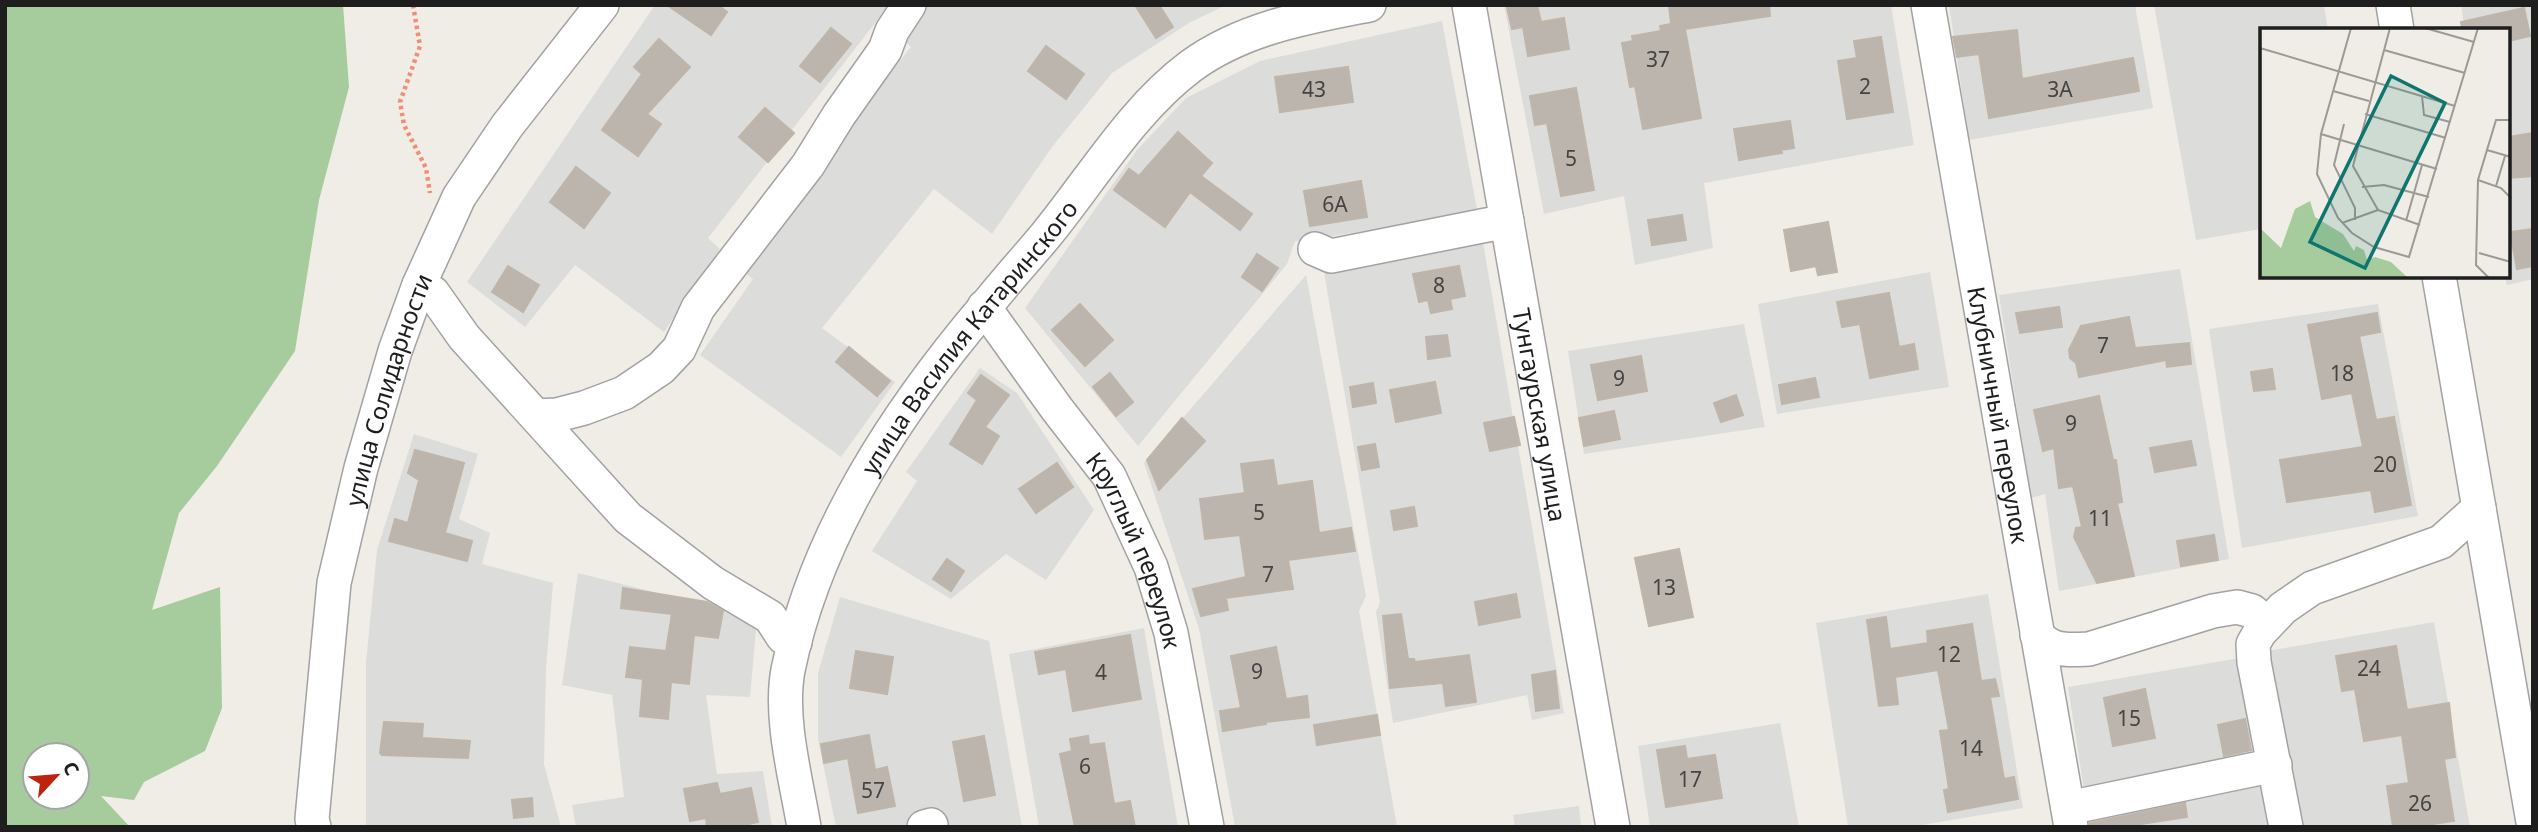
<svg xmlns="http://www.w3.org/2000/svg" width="2538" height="832" viewBox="0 0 2538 832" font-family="'Noto Sans',sans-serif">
<rect width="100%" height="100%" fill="#efede5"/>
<path fill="#dcdcdb" d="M655 5H889L708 238 720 249 664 332 575 265 525 327 467 282Z
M926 5H1226L1189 23 1112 73 1052 147 992 234 934 189 822 328 895 382 841 457 700 355 753 279 738 267 814 168 911 47 902 38Z
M1504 5H1891L1914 145 1704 183 1713 248 1635 265 1624 196 1544 214Z
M1949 5H2135L2153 108 1969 140Z
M2154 5H2324L2328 30H2262L2261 229 2196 240Z
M2461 5H2533V279L2507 285 2505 277 2508 276V30H2465Z
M1442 21 1478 215 1295 241 1287 264 1138 446 1025 308 1137 150 1186 98 1260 61Z
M1482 237 1564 713 1532 720 1527 695 1393 723 1376 612 1380 602 1323 266Z
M2180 269 2229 559 2059 591 2045 494 2031 498 1999 295Z
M1930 272 1949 387 1777 414 1758 304Z
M1306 275 1366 596 1359 611 1397 827H1235L1199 629 1144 463Z
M2378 304 2418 516 2242 548 2209 329Z
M1744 324 1765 427 1584 454 1568 351Z
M980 368 1017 393 1094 510 1046 580 1006 554 951 599 872 551 917 481 906 472Z
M414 434 478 454 459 519 490 533 482 564 553 583 546 669 544 764 561 827H366V663L377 550Z
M578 573 757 618 750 697 706 695 717 774 763 771 772 827H576L572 805 624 797 612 695 562 685Z
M1988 594 2023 808 1910 827H1848L1816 623Z
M840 597 989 641 1022 827H836L818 739V673Z
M2434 622 2470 827H2295L2262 652Z
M1144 628 1178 827H1039L1009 654Z
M2246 657 2265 758 2085 796 2068 687Z
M1780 723 1799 827H1650L1638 746Z
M2269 775 2279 827H2088L2084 810Z
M1579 806 1581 827H1515L1513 815Z"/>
<path fill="#a6cb9d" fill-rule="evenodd" d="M5 5H343L349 87 319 200 295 351 217 466 179 513 152 610 220 587 222 708 205 751 144 782 134 800 101 796 130 827H5ZM35 755H77V797H35Z"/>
<path fill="#bbb5ae" stroke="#bfb5a9" stroke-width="2" d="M667 5H718L727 12 711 35Z
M1135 5H1159L1173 27 1156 38Z
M1520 5H1537L1541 22 1564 18 1569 49 1528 56 1523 27 1512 29 1507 7Z
M1669 5H1769L1770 16 1685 29 1701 118 1643 129 1635 86 1630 87 1622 43 1633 41 1632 36 1661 31 1660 26 1671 24Z
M2524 8 2530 36 2508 41V30H2462L2461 22Z
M831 28 851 44 820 82 800 66Z
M2017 30 2022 79 2133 58 2139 91 1989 118 1979 54 1957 57 1953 37Z
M1881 37 1893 112 1847 119 1838 61 1857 58 1854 41Z
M659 39 690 67 647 114 661 124 638 156 602 130 642 74 634 67Z
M1046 46 1084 74 1066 99 1028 71Z
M1348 67 1353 102 1280 112 1275 77Z
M1576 88 1594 190 1561 196 1547 123 1535 125 1530 96Z
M765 108 794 133 768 162 739 137Z
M1790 121 1794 148 1781 150 1782 153 1739 160 1734 129Z
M1178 132 1212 163 1201 176 1252 214 1240 230 1190 192 1165 227 1114 190 1129 169 1139 176Z
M2533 133V176L2508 178V137Z
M576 167 610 193 584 228 550 202Z
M1361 181 1367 217 1310 226 1304 191Z
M1682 215 1686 240 1652 245 1648 220Z
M1828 222 1837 272 1818 275 1816 266 1791 271 1784 230Z
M2533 229V266L2517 269 2510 232Z
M1257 254 1278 268 1262 291 1242 277Z
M508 266 539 285 523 312 492 292Z
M1459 266 1465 296 1450 299 1452 309 1431 313 1428 300 1419 302 1413 274Z
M1889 293 1899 347 1914 344 1918 369 1870 378 1860 324 1842 327 1837 302Z
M1080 304 1113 340 1085 366 1052 330Z
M2059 307 2062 327 2020 333 2016 313Z
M2377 313 2380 332 2359 336 2376 420 2394 417 2411 505 2375 512 2371 490 2287 502 2280 460 2363 447 2352 393 2322 399 2308 325Z
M2129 317 2135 348 2189 343 2191 364 2167 367 2166 360 2079 377 2076 363 2070 358 2069 350 2081 326Z
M1447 335 1450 356 1428 359 1426 337Z
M849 347 890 381 877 396 836 362Z
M1641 356 1647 391 1598 400 1591 365Z
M2272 369 2275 389 2254 391 2251 372Z
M1110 373 1133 402 1116 416 1093 387Z
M981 375 1009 395 985 427 999 436 982 464 950 444 977 400 968 393Z
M1815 378 1819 397 1782 404 1779 385Z
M1435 382 1441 413 1396 422 1390 390Z
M1373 383 1376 403 1353 407 1350 387Z
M1736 395 1743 415 1721 422 1714 403Z
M2099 396 2113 460H2116L2122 502 2117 503 2134 576 2097 583 2074 537 2076 528 2082 527 2073 486 2059 488 2054 448 2043 451 2034 410Z
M1614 411 1620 439 1584 446 1579 418Z
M1514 417 1520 445 1490 451 1484 423Z
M1182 418 1205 441 1159 490 1147 460Z
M2191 441 2196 465 2155 472 2150 448Z
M1375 444 1379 467 1362 470 1358 447Z
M415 450 464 463 445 533 472 541 467 561 389 541 395 519 408 523 419 480 408 473Z
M1273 460 1277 486 1312 481 1319 533 1351 528 1355 551 1288 560 1293 589 1226 598 1228 610 1201 616 1193 589 1246 577 1240 535 1205 539 1200 499 1245 493 1241 464Z
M1057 463 1073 487 1036 513 1019 489Z
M1414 507 1417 526 1394 530 1391 511Z
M2214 535 2218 560 2181 566 2177 541Z
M1679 549 1693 617 1649 626 1635 558Z
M947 559 964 571 951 591 933 579Z
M623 588 707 602 723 611 718 638 694 635 689 684 671 682 668 719 640 716 643 679 626 677 630 647 666 651 672 614 621 608Z
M1516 594 1520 617 1479 625 1475 602Z
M1401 614 1408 659H1414L1415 662 1469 655 1476 702 1446 706 1443 683 1390 688 1383 616Z
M1886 617 1890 649 1928 643 1927 631 1972 624 1981 681 1995 679 1999 696 1990 697 2004 779 2014 777 2018 799 1948 812 1944 790 1949 789 1940 731 1949 730 1938 670 1895 677 1898 704 1879 706 1867 620Z
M1130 635 1141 699 1073 711 1066 669 1039 674 1035 652Z
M2396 646 2407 710 2449 703 2455 757 2444 759 2454 821 2412 827H2393L2387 786 2409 783 2402 735 2364 741 2355 689 2342 691 2336 656Z
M1276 647 1286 699 1307 696 1309 717 1265 722 1266 724 1223 731 1220 711 1241 708 1231 656Z
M856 651 893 657 887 694 850 688Z
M1555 671 1559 708 1536 711 1532 675Z
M2145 689 2155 738 2113 746 2104 698Z
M1377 715 1380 735 1317 745 1314 725Z
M2245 719 2251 750 2224 756 2218 725Z
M384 722 423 724 422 738 470 741 468 758 382 755 380 753Z
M869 735 875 770 887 767 895 806 858 813 848 758 824 763 821 744Z
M984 736 995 795 964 801 953 742Z
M1088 736 1089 745 1104 743 1114 804 1130 801 1135 827H1075L1060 754 1072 751 1070 739Z
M1685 746 1687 759 1715 755 1722 798 1666 807 1657 750Z
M717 783 720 794 751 788 758 822 735 827H707L706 818 690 821 684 789Z
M532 798 533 816 514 818 512 800Z
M2185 803 2187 817 2122 827H2090V823Z"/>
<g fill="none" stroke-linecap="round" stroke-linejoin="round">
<g stroke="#a2a2a2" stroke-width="36">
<g id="minor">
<path id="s1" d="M1469 5 1613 827"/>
<path id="s2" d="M1928 5 2071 827"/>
<path d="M2393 5 2397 30"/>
<path d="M1315 249 1331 256 1507 221"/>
<path d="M2439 276 2533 822"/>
<path d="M419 285 433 293 464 337 628 518 713 583 770 617 783 637 795 642"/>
<path id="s3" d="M984 307 1057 409 1109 476 1151 567 1171 633 1207 827"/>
<path d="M536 416 557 415 584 408 624 393 661 368 679 349 698 308 808 165 839 115 885 50 892 31 909 5"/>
<path d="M2037 635C2052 652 2067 650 2089 649L2213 611 2237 607 2252 611 2266 625"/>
<path d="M2068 808 2275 765"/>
<path id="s4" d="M314 827 312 819 334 583 361 468 395 351 419 285 459 197 507 126 602 5"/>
<path id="s5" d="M804 827C796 779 779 718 788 670 816 533 897 411 986 306 1005 282 1026 259 1046 235 1091 180 1133 109 1191 66 1243 28 1307 17 1369 5"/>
<path d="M924 827 931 825"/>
<path d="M2286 827 2254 662 2253 644 2260 632 2283 608 2312 588 2441 542 2479 508"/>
</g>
</g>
<path stroke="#ef9076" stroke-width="4.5" stroke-dasharray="3.5 3.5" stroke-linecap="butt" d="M413 5 420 46 400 102 404 125 426 168 430 193"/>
<use href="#minor" stroke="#fff" stroke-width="33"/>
</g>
<g text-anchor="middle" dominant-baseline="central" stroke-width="5" stroke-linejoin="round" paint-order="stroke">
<g font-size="21" fill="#454442">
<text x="1658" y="59">37</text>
<text x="1865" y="86">2</text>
<text x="1314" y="89">43</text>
<text x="2060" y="89">3А</text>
<text x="1571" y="158">5</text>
<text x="1335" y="204">6А</text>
<text x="1439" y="285">8</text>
<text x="2103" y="345">7</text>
<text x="2342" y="373">18</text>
<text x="1619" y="378">9</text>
<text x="2071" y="423">9</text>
<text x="2385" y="464">20</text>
<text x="1259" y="512">5</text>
<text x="2100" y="518">11</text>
<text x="1268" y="574">7</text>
<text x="1664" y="587">13</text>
<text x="1949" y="654">12</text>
<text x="2369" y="668">24</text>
<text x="1257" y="671">9</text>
<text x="1101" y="672">4</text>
<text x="2129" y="718">15</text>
<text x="1971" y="748">14</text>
<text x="1085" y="766">6</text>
<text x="1690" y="779">17</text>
<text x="873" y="790">57</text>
<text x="2420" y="803">26</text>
</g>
<g font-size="24" fill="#1e1e1e" stroke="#fff">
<text stroke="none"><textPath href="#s5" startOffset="542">улица Василия Катаринского</textPath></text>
<text stroke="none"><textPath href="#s4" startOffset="446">улица Солидарности</textPath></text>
<text stroke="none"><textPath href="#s1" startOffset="416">Тунгаурская улица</textPath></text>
<text stroke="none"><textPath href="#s2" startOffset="416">Клубничный переулок</textPath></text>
<text stroke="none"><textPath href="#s3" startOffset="289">Круглый переулок</textPath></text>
</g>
</g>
<g transform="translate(2260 28)">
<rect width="250" height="250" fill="#efede5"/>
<path d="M50 173 55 189 83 206 94 223 96 218 104 222 107 232 115 229 131 234 148 250H0V200L21 220 35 181Z" fill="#a6cb9d"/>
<path fill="none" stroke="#9b9a95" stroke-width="2" d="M91 0 61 106 57 146 78 190 92 205 114 219 149 229 218 0M130 0 93 138 118 182 160 197M165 0 214 14M0 20 195 78M124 22 205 45M73 63 109 73M162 68 164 87 190 94M105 86 186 110M84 96 74 137 95 180V192M61 106 177 141M227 122 251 129M218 152 241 160 251 170M236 158 245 128M102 159 124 157 169 169M146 193 162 137M82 195 118 182M219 225 251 234M229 250 216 237 218 152 236 92H251"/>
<path fill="#0f766e" fill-opacity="0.15" stroke="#0f766e" stroke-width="3.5" d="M131 48 185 75 105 240 50 214Z"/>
<rect width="250" height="250" fill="none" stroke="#1e1e1e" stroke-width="3.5"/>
</g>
<rect width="2538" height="832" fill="none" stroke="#1e1e1e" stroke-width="14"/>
<g transform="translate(56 776) rotate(64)"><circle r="33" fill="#ffffff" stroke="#a5a5a5" stroke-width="2"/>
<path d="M0-5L12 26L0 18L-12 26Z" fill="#be230f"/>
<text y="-10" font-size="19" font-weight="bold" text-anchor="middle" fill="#1e1e1e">С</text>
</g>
</svg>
